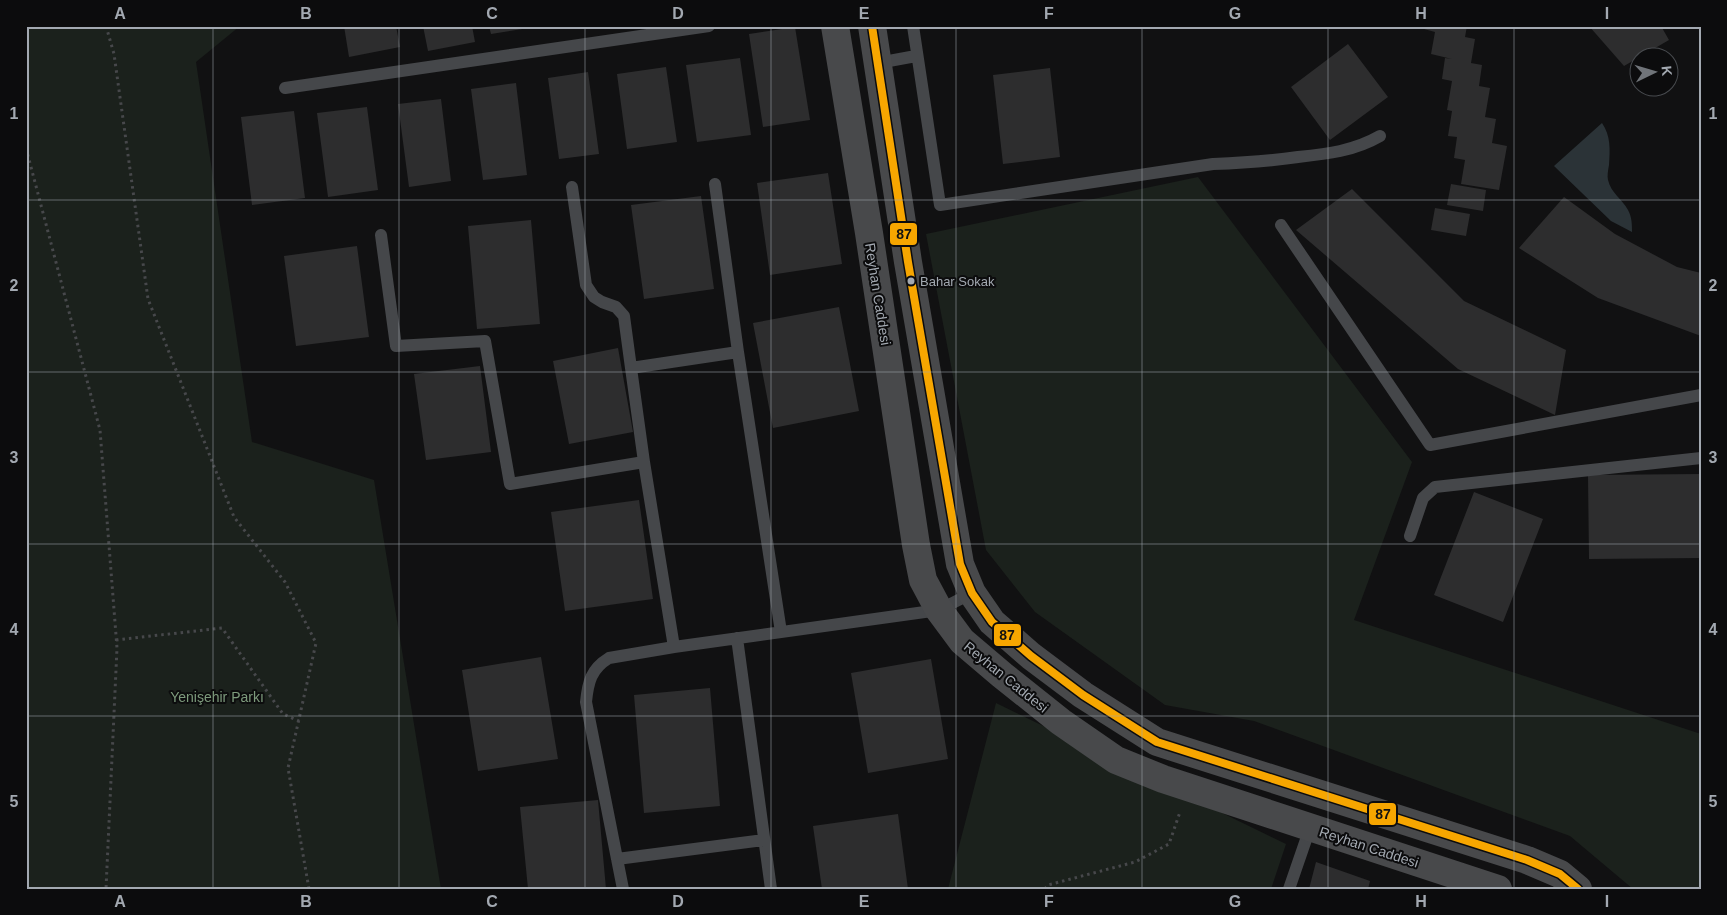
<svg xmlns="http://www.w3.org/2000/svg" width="1727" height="915" viewBox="0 0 1727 915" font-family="Arial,sans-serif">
<rect width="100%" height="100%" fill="#111112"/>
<path fill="#1b211c" d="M26 26H240L196 62 252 442 374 480 441 889H26Z
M1198 177 1412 462 1354 620 1701 734V889H1633L1570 836 1254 721 1165 705 1035 612 986 550 926 234Z
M996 703 1286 844 1271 889H948Z"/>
<path fill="#2b3337" d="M1602 123C1611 136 1610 150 1609 165 1608 170 1607 176 1608 180 1611 193 1622 199 1628 210 1632 217 1632 225 1632 232L1611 221 1554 166Z"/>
<path fill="#2d2d2e" d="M344 26H396L400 47 349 57Z
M423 26H472L475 42 428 51Z
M489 26H535V27L491 34Z
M1424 26H1467L1465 37 1475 39 1471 63 1482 65 1479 86 1490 88 1485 117 1496 119 1492 143 1507 146 1499 190 1461 184 1465 160 1454 158 1457 137 1448 136 1452 111 1447 110 1452 81 1442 79 1445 58 1452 59 1431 54 1435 32 1424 29Z
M1589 26H1661L1669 40 1624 66Z
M795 27 810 120 763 127 749 34Z
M1348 44 1388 97 1330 140 1291 87Z
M740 58 751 135 697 142 686 65Z
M666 67 677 142 627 149 617 74Z
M1050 68 1060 157 1003 164 993 75Z
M588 72 599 154 559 159 548 78Z
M516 83 527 175 483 180 471 89Z
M441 99 451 181 409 187 398 104Z
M367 107 378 190 328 197 317 113Z
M294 111 305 198 252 205 241 117Z
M828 173 842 264 770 275 757 183Z
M1451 184 1486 190 1483 211 1447 205Z
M1352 189 1464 301 1566 350 1555 415 1458 369 1296 230Z
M701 196 714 289 644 299 631 205Z
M1564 197 1615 234 1677 267 1701 273V336L1598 298 1519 248Z
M1435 208 1470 214 1466 236 1431 230Z
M531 220 540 324 477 329 468 226Z
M357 246 369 337 296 346 284 256Z
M839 307 859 411 773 428 753 323Z
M618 348 633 432 569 444 553 361Z
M480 366 491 452 426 460 414 374Z
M1701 474V558L1589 559 1588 475Z
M1474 492 1543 519 1503 622 1434 595Z
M639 500 653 599 565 611 551 512Z
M541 657 558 759 478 771 462 670Z
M931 659 948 759 868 773 851 673Z
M710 688 720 806 644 813 634 695Z
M598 800 606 889H528L520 807Z
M898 814 908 889H822L813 826Z
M1316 862 1370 881 1368 889H1309Z"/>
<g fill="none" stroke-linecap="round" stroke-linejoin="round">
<path stroke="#47484b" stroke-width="3" stroke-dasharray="2.5 4" stroke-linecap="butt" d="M106 26 114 54 148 299 234 517 285 582 316 643 288 768 309 889
M26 148 100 430 117 648 106 889
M116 640 222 628 283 714 299 721
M1045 889 1048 885 1135 862 1169 844 1180 812"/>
<path stroke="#45474a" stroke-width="12" d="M913 26 940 205 1213 164C1242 163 1270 161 1298 157 1327 154 1354 151 1380 136
M878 63 916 56
M285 88 709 26
M715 184 738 352
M572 187 586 285 594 297 602 302 616 307 624 316 631 368
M1281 225 1430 445 1701 395
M381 235 396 346 485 341 510 484 644 462
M1410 536 1423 498 1435 487 1701 458
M737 638 771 889
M674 647 644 462 631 368 738 352 781 632
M617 859 764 840
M623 889 586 702C588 682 591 669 609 658L674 647 939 610 972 593
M1289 889 1310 828"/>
<path stroke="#48494b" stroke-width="28" d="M835 26 869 233 916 545 923 580 939 610 962 641 1002 675 1061 722 1116 760 1163 779 1498 889
M872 26 908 262 960 564 972 593 992 622 1031 656 1083 695 1157 742 1527 860 1560 874 1578 889"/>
<g stroke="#0c0c0d" stroke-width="11">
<path id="bus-1" d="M872 26 908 262 960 564 972 593 992 622 1031 656 1083 695 1157 742 1527 860 1560 874 1578 889"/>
</g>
<use href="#bus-1" stroke="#f7a600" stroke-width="8"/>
</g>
<path fill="none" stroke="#a3a9b1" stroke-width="1" stroke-opacity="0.55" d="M213 26V889M399 26V889M585 26V889M771 26V889M956 26V889M1142 26V889M1328 26V889M1514 26V889M26 200H1701M26 372H1701M26 544H1701M26 716H1701"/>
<circle fill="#a3a9b1" stroke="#0c0c0d" stroke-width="2" cx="911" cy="281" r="4.5"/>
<g text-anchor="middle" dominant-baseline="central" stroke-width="4" stroke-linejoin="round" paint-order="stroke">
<g font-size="13" fill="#a3a9b1" stroke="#0c0c0d" text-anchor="start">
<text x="920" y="281">Bahar Sokak</text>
</g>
<g font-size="14" fill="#a3a9b1" stroke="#0c0c0d">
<text transform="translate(878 294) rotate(81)">Reyhan Caddesi</text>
<text transform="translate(1006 677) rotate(39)">Reyhan Caddesi</text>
<text transform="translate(1369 847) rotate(18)">Reyhan Caddesi</text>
</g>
<g font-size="14" fill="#7d9a7c" stroke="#0c0c0d">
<text x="217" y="697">Yenişehir Parkı</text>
</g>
</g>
<g stroke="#0c0c0d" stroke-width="2">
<rect x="889" y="222" width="29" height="24" rx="5" fill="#f7a600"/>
<rect x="993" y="623" width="29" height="24" rx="5" fill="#f7a600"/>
<rect x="1368" y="802" width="29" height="24" rx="5" fill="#f7a600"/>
</g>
<g font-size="14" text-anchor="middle" font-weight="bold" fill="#111">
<text x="904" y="239">87</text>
<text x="1007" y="640">87</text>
<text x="1383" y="819">87</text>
</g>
<rect width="1727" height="915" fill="none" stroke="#0c0c0d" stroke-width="55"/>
<g transform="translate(1654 72) rotate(85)"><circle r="24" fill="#0c0c0d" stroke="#484b4f"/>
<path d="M0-4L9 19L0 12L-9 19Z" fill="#707479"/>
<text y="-8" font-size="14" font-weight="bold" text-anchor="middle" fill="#a3a9b1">K</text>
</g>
<rect x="28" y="28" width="1672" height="860" fill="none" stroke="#a3a9b1" stroke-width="2"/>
<g font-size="16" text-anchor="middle" font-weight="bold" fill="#a3a9b1">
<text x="120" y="19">A</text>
<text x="306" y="19">B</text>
<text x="492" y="19">C</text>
<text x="678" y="19">D</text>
<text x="864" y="19">E</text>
<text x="1049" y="19">F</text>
<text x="1235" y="19">G</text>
<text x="1421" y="19">H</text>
<text x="1607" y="19">I</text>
<text x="14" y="119">1</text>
<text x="1713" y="119">1</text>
<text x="14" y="291">2</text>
<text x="1713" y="291">2</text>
<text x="14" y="463">3</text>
<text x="1713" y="463">3</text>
<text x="14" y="635">4</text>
<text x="1713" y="635">4</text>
<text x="14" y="807">5</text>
<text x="1713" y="807">5</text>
<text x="120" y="907">A</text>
<text x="306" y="907">B</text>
<text x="492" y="907">C</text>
<text x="678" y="907">D</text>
<text x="864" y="907">E</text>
<text x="1049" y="907">F</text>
<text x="1235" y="907">G</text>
<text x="1421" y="907">H</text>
<text x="1607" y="907">I</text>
</g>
</svg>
